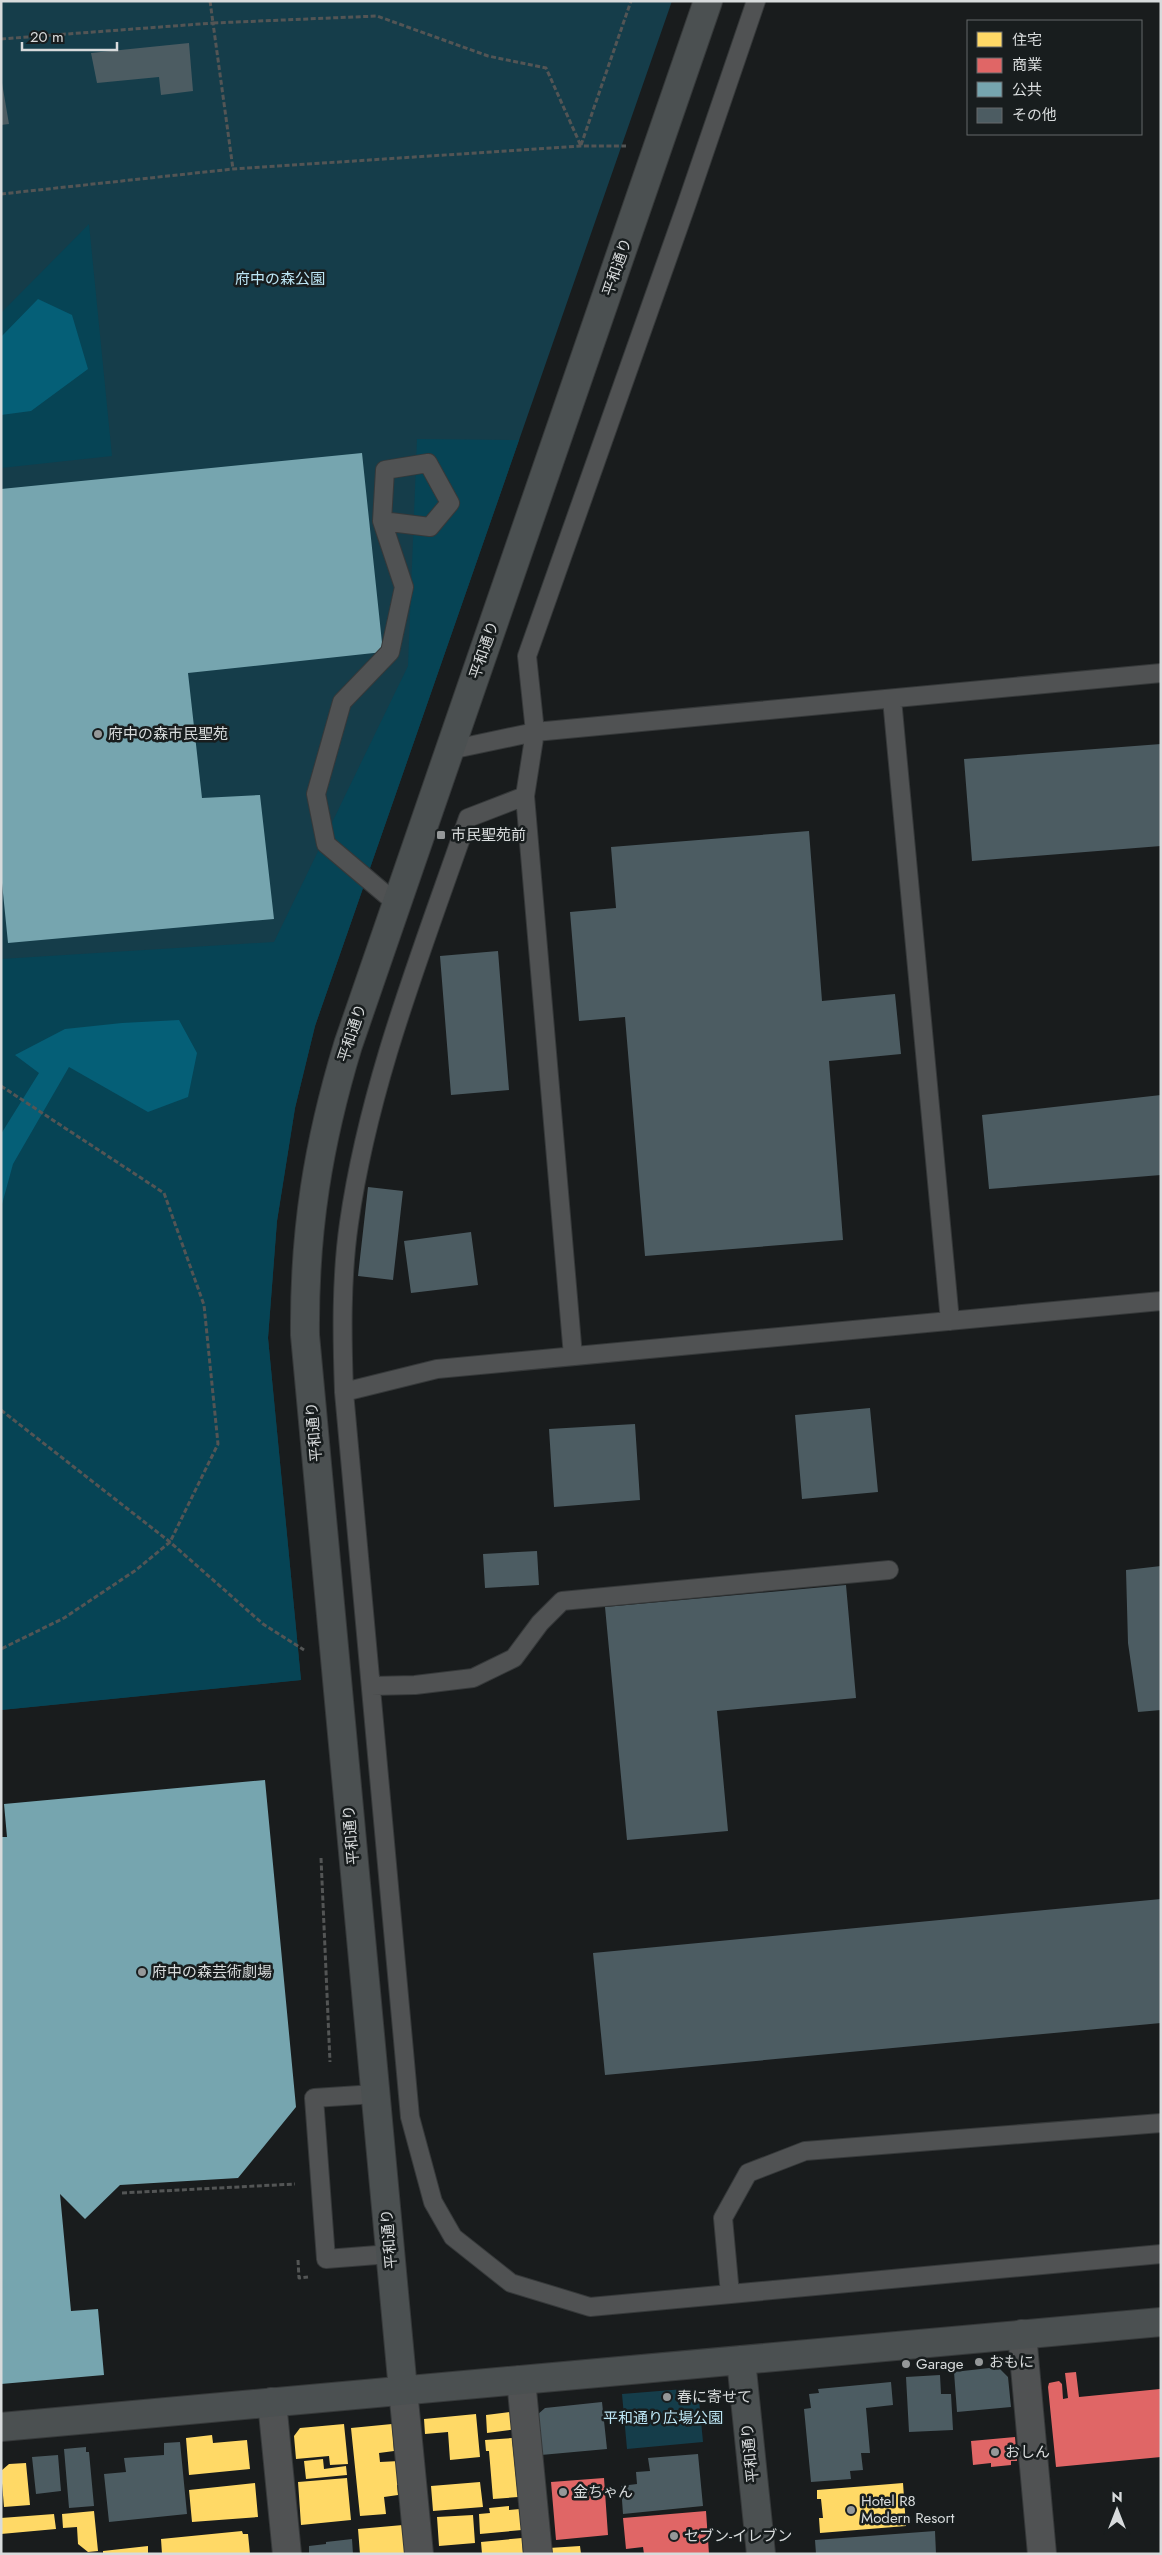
<svg xmlns="http://www.w3.org/2000/svg" width="1162" height="2555" viewBox="0 0 1162 2555" font-family="Jost,'Noto Sans JP',sans-serif">
<rect width="100%" height="100%" fill="#191c1d"/>
<path fill="#153d4a" d="M1 1H672L315 1026 295 1108 277 1221 268 1338 301 1680 1 1710Z
M684 2389 699 2400 703 2442 627 2449 622 2394Z"/>
<path fill="#064455" d="M89 224 112 456 1 468V313Z
M417 439 519 440 315 1026 295 1108 277 1221 268 1338 301 1680 1 1710V959L274 942 408 666Z"/>
<path fill="#055f77" d="M38 299 72 315 88 369 31 411 1 415V337Z
M179 1020 197 1053 188 1097 148 1112 69 1067 13 1164 1 1208V1134L39 1073 15 1055 65 1029 122 1023Z"/>
<path fill="#ffd966" d="M511 2412 517 2429 487 2433 486 2415Z
M476 2414 480 2457 450 2460 448 2432 425 2434 424 2419Z
M344 2424 348 2464 330 2465 329 2456 296 2459 294 2436 300 2428Z
M392 2424 394 2451 379 2453 380 2462 399 2461 401 2484 397 2485 398 2495 384 2497 386 2514 360 2516 351 2428Z
M212 2435 213 2443 247 2440 250 2469 189 2475 186 2438Z
M512 2438 518 2497 493 2499 489 2451H486L485 2440Z
M323 2459 324 2469 346 2466 347 2475 306 2479 304 2461Z
M26 2463 30 2505 4 2507 1 2471 9 2464Z
M347 2478 351 2520 301 2525 298 2482Z
M480 2482 483 2507 433 2511 431 2486Z
M255 2483 258 2517 192 2522 189 2490Z
M903 2483 906 2526 820 2533 819 2518H823L821 2499H817V2490Z
M509 2506V2510L520 2509 522 2530 480 2534 479 2514 490 2513 489 2508Z
M94 2511 98 2551 88 2552 78 2544 77 2527 63 2528 62 2514Z
M54 2514 56 2529 1 2534V2518Z
M473 2515 475 2543 439 2546 437 2517Z
M403 2525 406 2554H360L358 2529Z
M242 2531 243 2534H248L250 2554H162L161 2539Z
M522 2538 523 2554H482L481 2542Z
M148 2546V2554H103V2551Z
M580 2546 581 2554H550L549 2548Z"/>
<path fill="#e06666" d="M1076 2372 1079 2397 1160 2389 1161 2457 1056 2467 1048 2387 1049 2383 1059 2381 1062 2384 1063 2399 1068 2398 1065 2373Z
M1015 2437 1017 2461H1011V2465L991 2467V2463L973 2465 971 2441Z
M604 2478 608 2535 556 2540 551 2482Z
M706 2511 709 2554H644L643 2547 626 2549 623 2518Z"/>
<path fill="#76a5af" d="M362 453 383 652 188 673 202 798 260 795 274 919 8 943 1 873V489Z
M265 1780 296 2107 238 2178 120 2185 85 2219 60 2194 71 2311 98 2309 104 2375 1 2384V1837H7L4 1804Z"/>
<path fill="#4c5c62" d="M189 43 193 91 161 95 159 77 97 83 91 53Z
M1 77 9 124 1 125Z
M1161 744V846L972 861 964 759Z
M809 831 822 1001 895 994 901 1054 829 1061 843 1240 645 1256 625 1017 579 1021 570 912 616 908 611 847Z
M498 951 509 1090 451 1095 440 956Z
M1161 1095V1175L989 1189 982 1115Z
M368 1187 403 1191 393 1280 358 1276Z
M471 1232 478 1285 411 1293 404 1241Z
M870 1408 878 1492 802 1499 795 1415Z
M635 1424 640 1500 554 1507 549 1429Z
M537 1551 539 1585 485 1588 483 1554Z
M1161 1566V1710L1138 1712 1128 1643 1126 1570Z
M846 1585 856 1698 717 1711 728 1831 627 1840 605 1607Z
M1161 1899V2023L605 2075 593 1953Z
M998 2367 1008 2377 1011 2407 957 2412 954 2372Z
M940 2375 941 2394H951L953 2430 909 2432 906 2377Z
M891 2382 893 2405 866 2408 870 2453H861L863 2470 850 2471 851 2479 811 2482 804 2409 811 2408 809 2394 819 2393 818 2389Z
M602 2402 607 2449 541 2455 537 2415 545 2408Z
M180 2442 187 2514 109 2522 104 2474 126 2472 124 2458 164 2455V2443Z
M86 2447V2452H89L94 2506 69 2508 64 2449Z
M698 2454 703 2506 623 2514 621 2486 637 2484 636 2472 650 2471 648 2458Z
M58 2455 61 2491 36 2494 32 2457Z
M935 2531 936 2554H816L815 2540Z
M352 2539 353 2554H309V2546L326 2544V2542Z"/>
<g fill="none" stroke-linecap="round" stroke-linejoin="round">
<g stroke="#36393a" stroke-width="20">
<path id="lane" d="M382 521 430 527 450 503 428 463 385 470 382 521 404 587 390 652 342 702 316 794 326 844 397 904
M892 699 950 1321
M450 750 535 732 1161 673
M525 796 468 818C422 951 369 1083 349 1223 341 1279 342 1336 344 1392L410 2117 433 2202 453 2237 511 2283 590 2307 1161 2254
M573 1356 525 796 535 732 527 656 686 206 756 1
M344 1392 437 1369 1161 1301
M371 1686 415 1685 473 1678 514 1658 540 1623 562 1601 889 1570
M375 2094 314 2098 326 2259 390 2254
M730 2294 723 2218 748 2173 805 2151 1161 2123"/>
</g>
<g stroke="#36393a" stroke-width="30">
<path id="street" d="M1022 2334 1042 2554
M521 2380 538 2554
M403 2390 419 2554
M272 2402 287 2554"/>
</g>
<g stroke="#36393a" stroke-width="30">
<path id="secondary" d="M741 2360 761 2554
M403 2390 305 1335C304 1231 318 1144 348 1045L708 1
M1 2427 1161 2322"/>
</g>
<path stroke="#535555" stroke-width="3" stroke-dasharray="5 2.5" stroke-linecap="butt" d="M210 1 213 23 377 16 488 56 546 68 581 146
M1 39 213 23 233 169
M581 145 631 1
M1 194 233 169 581 146H626
M1 1086 164 1193 204 1305 218 1444 170 1542 136 1570 64 1618 1 1649
M1 1410 170 1542 263 1624 304 1650
M321 1858 330 2062
M122 2193 295 2184
M298 2260 299 2278 308 2277"/>
<use href="#lane" stroke="#505253" stroke-width="18"/>
<use href="#street" stroke="#505253" stroke-width="28"/>
<use href="#secondary" stroke="#4b5051" stroke-width="28"/>
</g>
<g fill="#959899" stroke="#181d1e" stroke-width="2">
<circle cx="98" cy="734" r="5"/>
<rect x="436" y="830" width="10" height="10" rx="2.5"/>
<circle cx="142" cy="1972" r="5"/>
<circle cx="979" cy="2362" r="5"/>
<circle cx="906" cy="2364" r="5"/>
<circle cx="667" cy="2397" r="5"/>
<circle cx="995" cy="2452" r="5"/>
<circle cx="563" cy="2492" r="5"/>
<circle cx="851" cy="2510" r="5"/>
<circle cx="674" cy="2536" r="5"/>
</g>
<g text-anchor="middle" dominant-baseline="central" stroke-width="5" stroke-linejoin="round" paint-order="stroke">
<g font-size="15" fill="#d8dbdc" stroke="#181d1e">
<text transform="translate(617 267) rotate(-71)">平和通り</text>
<text transform="translate(484 650) rotate(-71)">平和通り</text>
<text transform="translate(352 1033) rotate(-72)">平和通り</text>
<text transform="translate(314 1432) rotate(-95)">平和通り</text>
<text transform="translate(351 1835) rotate(-95)">平和通り</text>
<text transform="translate(389 2239) rotate(-95)">平和通り</text>
<text transform="translate(750 2453) rotate(-96)">平和通り</text>
</g>
<g font-size="15" fill="#bce5f4" stroke="#181d1e">
<text x="280" y="279">府中の森公園</text>
<text x="663" y="2418">平和通り広場公園</text>
</g>
<g font-size="15" fill="#d8dbdc" stroke="#181d1e" text-anchor="start">
<text x="108" y="734">府中の森市民聖苑</text>
<text x="451" y="835">市民聖苑前</text>
<text x="152" y="1972">府中の森芸術劇場</text>
<text x="989" y="2362">おもに</text>
<text x="916" y="2364">Garage</text>
<text x="677" y="2397">春に寄せて</text>
<text x="1005" y="2452">おしん</text>
<text x="573" y="2492">金ちゃん</text>
<text x="861" y="2501">Hotel R8<tspan x="861" dy="17">Modern Resort</tspan></text>
<text x="684" y="2536">セブン-イレブン</text>
</g>
</g>
<rect width="1162" height="2555" fill="none" stroke="#d8dbdc" stroke-width="5"/>
<rect x="967" y="20" width="175" height="115" fill="#181d1e" stroke="#65696a"/>
<rect x="977" y="32" width="25" height="15" fill="#ffd966" stroke="#65696a"/>
<text x="1012" y="45" font-size="15" fill="#d8dbdc">住宅</text>
<rect x="977" y="58" width="25" height="15" fill="#e06666" stroke="#65696a"/>
<text x="1012" y="70" font-size="15" fill="#d8dbdc">商業</text>
<rect x="977" y="82" width="25" height="15" fill="#76a5af" stroke="#65696a"/>
<text x="1012" y="95" font-size="15" fill="#d8dbdc">公共</text>
<rect x="977" y="108" width="25" height="15" fill="#4c5c62" stroke="#65696a"/>
<text x="1012" y="120" font-size="15" fill="#d8dbdc">その他</text>
<g transform="translate(1117 2510)" stroke="#181d1e" stroke-width="4" paint-order="stroke">
<path d="M0-4L9 19L0 12L-9 19Z" fill="#d8dbdc"/>
<text y="-8" font-size="14" font-weight="bold" text-anchor="middle" fill="#d8dbdc">N</text>
</g>
<path d="M22 42v8h95v-8" fill="none" stroke="#d8dbdc" stroke-width="2.5"/>
<text x="30" y="42" font-size="15" fill="#d8dbdc" stroke="#181d1e" stroke-width="4" paint-order="stroke">20 m</text>
</svg>
